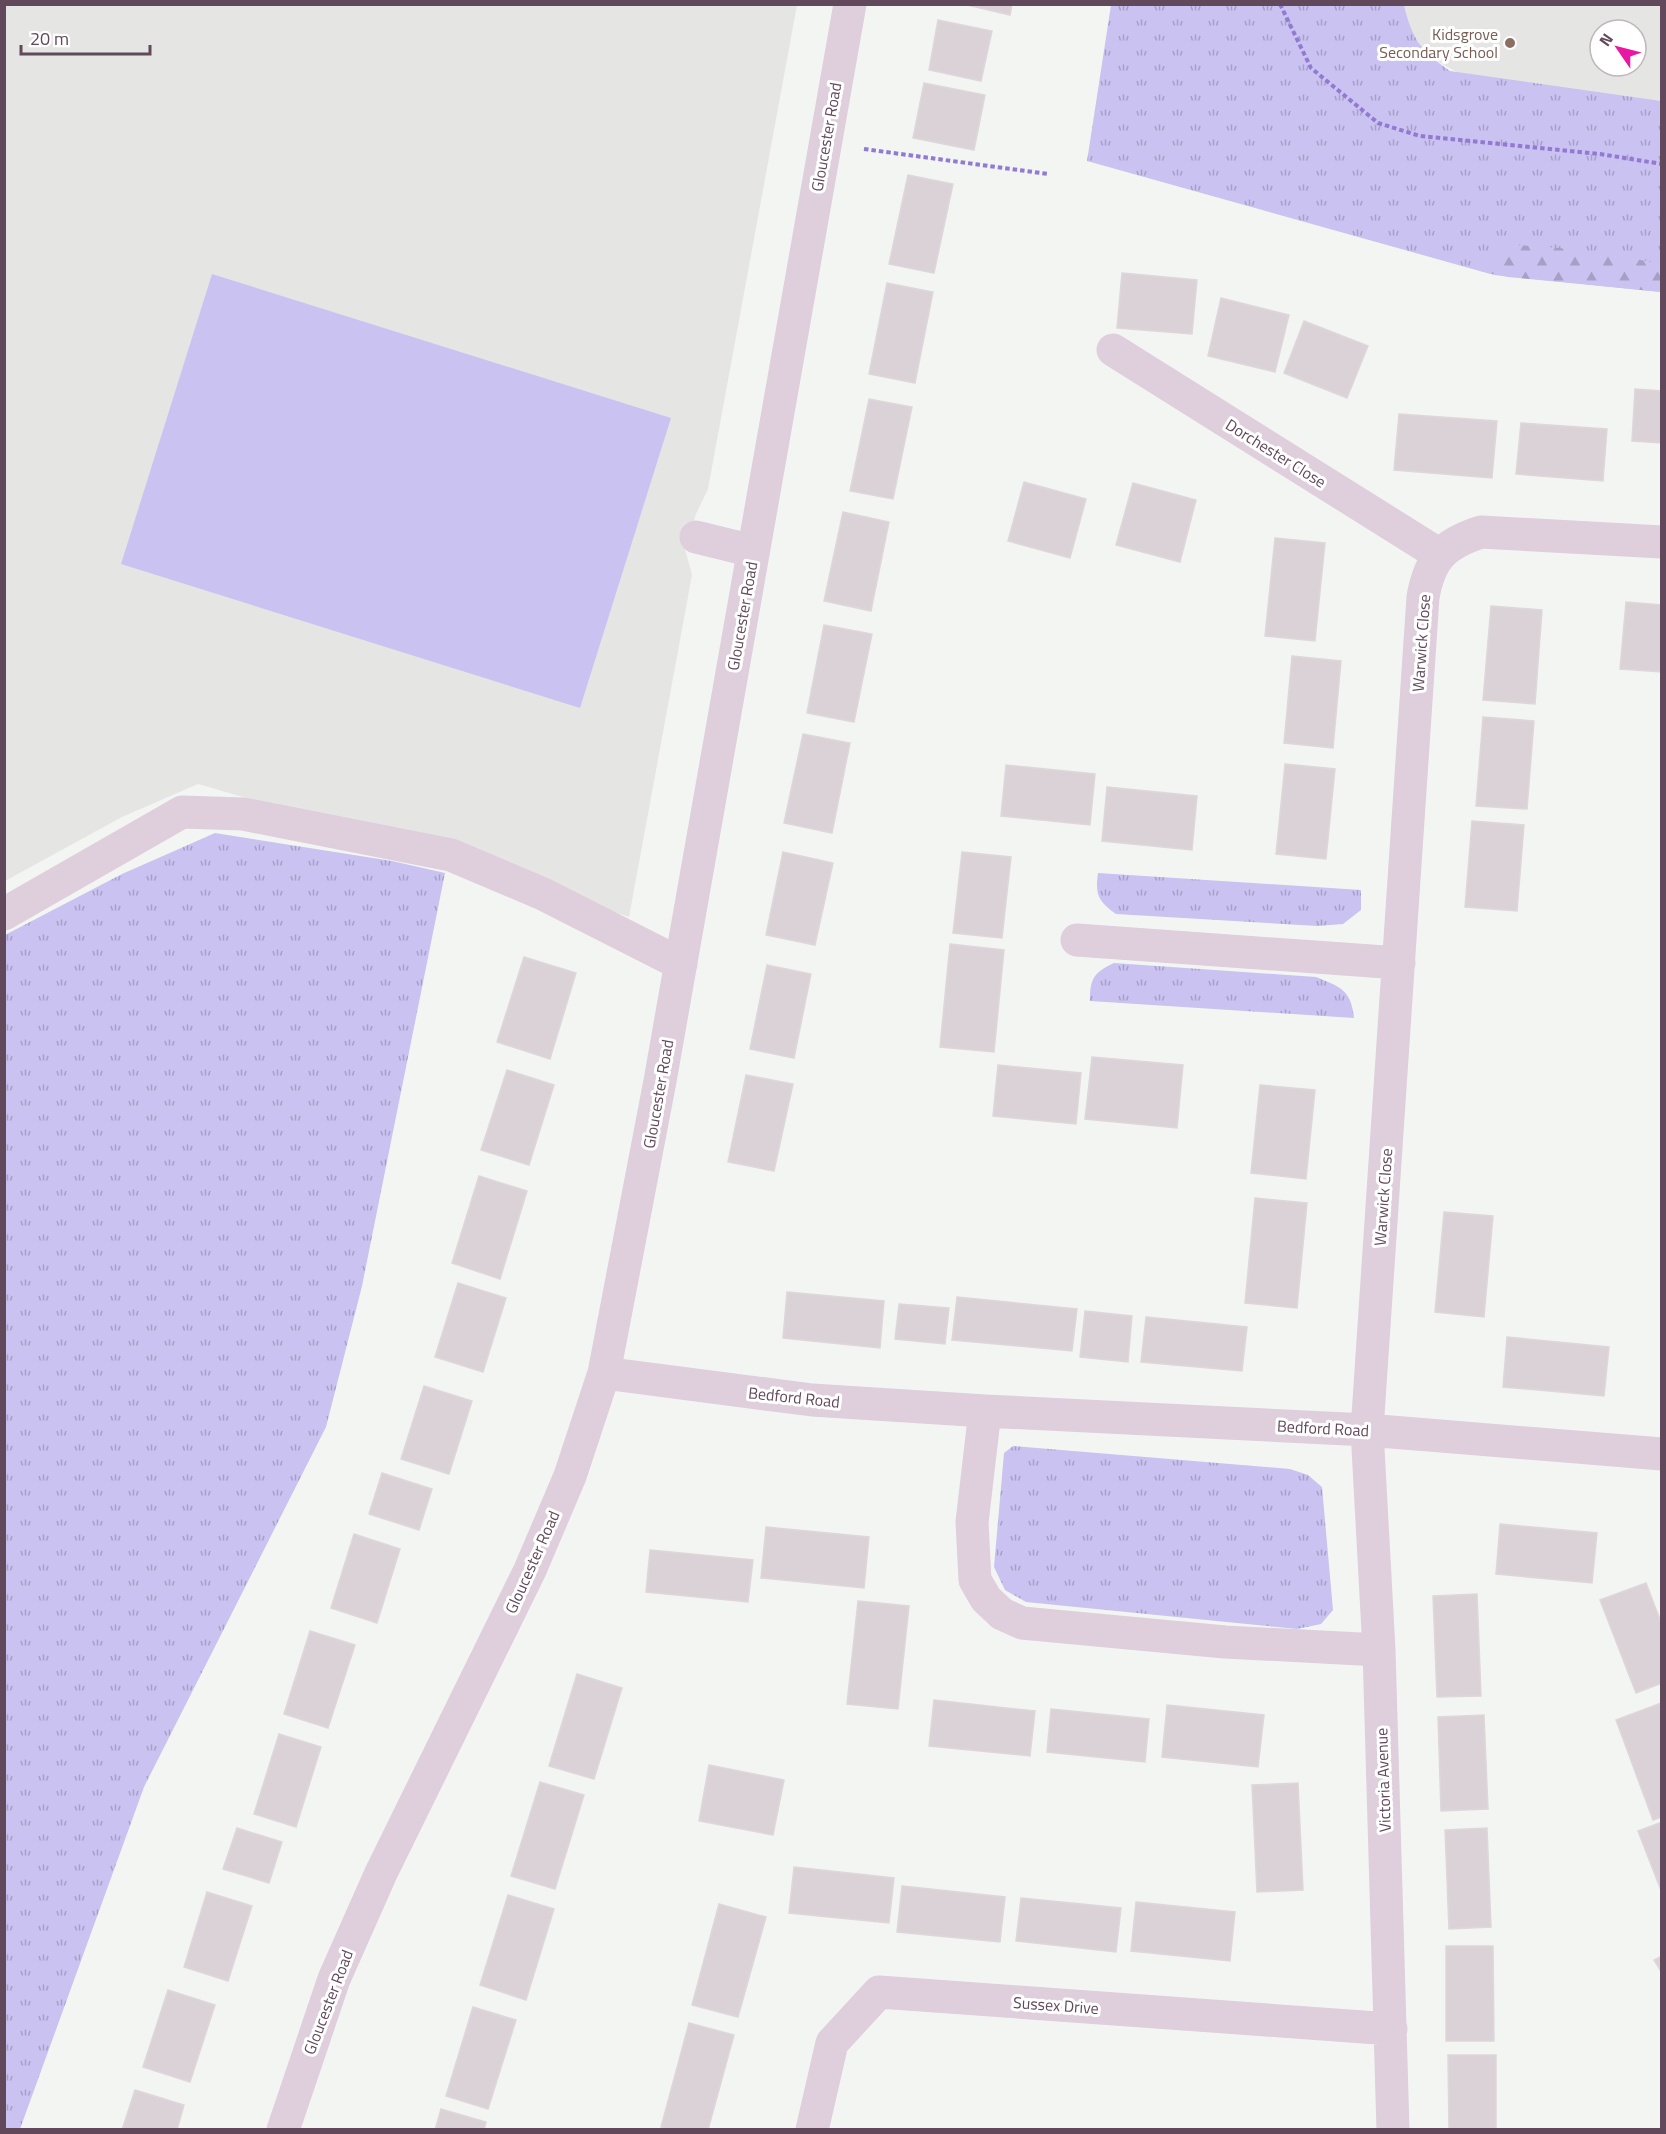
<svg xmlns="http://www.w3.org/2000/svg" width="1666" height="2134" viewBox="0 0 1666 2134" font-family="'Titillium Web',sans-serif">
<defs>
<pattern id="grass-tufts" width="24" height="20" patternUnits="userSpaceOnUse" patternTransform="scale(1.5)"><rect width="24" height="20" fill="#cac2f1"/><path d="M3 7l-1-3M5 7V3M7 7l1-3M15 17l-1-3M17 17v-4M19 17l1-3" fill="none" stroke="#a7a0c6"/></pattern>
<pattern id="forest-firs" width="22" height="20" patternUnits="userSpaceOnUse" patternTransform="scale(1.5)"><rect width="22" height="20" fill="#cac2f1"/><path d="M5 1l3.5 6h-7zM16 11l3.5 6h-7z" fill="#a7a0c6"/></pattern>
</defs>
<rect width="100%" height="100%" fill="#f3f5f3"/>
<path fill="#e5e6e4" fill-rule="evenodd" d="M5 5H797L708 489 696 514 685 549 692 575 629 917 435 852 198 784 122 817 5 881Z
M1404 5H1661V103L1466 77 1428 56 1410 29ZM1600 30H1636V66H1600Z"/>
<path fill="url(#grass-tufts)" d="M1111 5H1404C1412 39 1421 51 1450 71L1661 101V292L1494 275 1087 161Z
M215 833 392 861 445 873 362 1286 326 1427 144 1787 20 2129H5V935L122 874Z
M1098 873 1361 890V910L1343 924 1318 926 1116 914C1098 901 1095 895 1098 873Z
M1114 963 1316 977C1340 987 1351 989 1354 1018L1090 1001C1090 979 1093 973 1114 963Z
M1013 1446 1290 1469 1308 1475 1322 1487 1333 1610 1321 1624 1297 1629 1026 1602 1005 1590 994 1567 1004 1453Z"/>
<path fill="url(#forest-firs)" d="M1511 245C1562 246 1612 254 1661 264V292L1508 277 1480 271 1490 255Z"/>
<path fill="#cac2f1" d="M212 274 671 418 580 708 121 564Z"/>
<path fill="#dad2d7" stroke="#ded7da" stroke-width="1.5" d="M963 4H1012L1010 15Z
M938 20 992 31 981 81 929 70Z
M924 83 985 95 974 150 913 138Z
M908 175 953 184 934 273 889 264Z
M1122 273 1197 280 1192 334 1117 328Z
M887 283 933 292 915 383 869 374Z
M1221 298 1289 315 1275 372 1208 356Z
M1304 321 1368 346 1347 398 1284 373Z
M1635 389 1662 391V443L1632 441Z
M869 399 912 407 893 499 850 491Z
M1399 414 1497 421 1492 478 1394 470Z
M1521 423 1607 429 1603 481 1516 474Z
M1024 482 1086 499 1070 558 1008 541Z
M1133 483 1196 500 1180 562 1116 545Z
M843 512 889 522 871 611 824 601Z
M1275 538 1325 543 1315 641 1265 636Z
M1626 602 1662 605V672L1620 669Z
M1491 606 1542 610 1535 704 1483 700Z
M824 625 872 634 854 722 807 713Z
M1292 656 1341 661 1333 748 1284 743Z
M1483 717 1534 721 1527 809 1476 806Z
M803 734 850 743 832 833 784 823Z
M1285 764 1335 769 1326 859 1276 854Z
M1006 765 1095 774 1090 825 1001 816Z
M1107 787 1197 796 1192 850 1102 841Z
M1472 821 1524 825 1517 911 1465 907Z
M783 852 833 863 815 945 766 935Z
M962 852 1011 857 1002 938 953 933Z
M950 944 1004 950 994 1052 940 1047Z
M524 957 576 973 550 1059 497 1042Z
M767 965 811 974 794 1058 750 1049Z
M1092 1057 1183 1065 1177 1128 1085 1119Z
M998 1065 1081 1073 1076 1124 993 1116Z
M507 1070 554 1085 529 1165 481 1150Z
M746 1075 793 1084 774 1171 728 1162Z
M1260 1085 1315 1090 1306 1179 1251 1173Z
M479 1176 527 1191 500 1279 452 1263Z
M1255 1198 1307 1203 1297 1308 1245 1303Z
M1444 1212 1493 1216 1484 1317 1435 1312Z
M458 1283 506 1298 483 1372 435 1357Z
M787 1292 884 1301 880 1348 783 1338Z
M957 1297 1077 1309 1072 1351 952 1340Z
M899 1304 949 1308 945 1344 895 1339Z
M1085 1311 1132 1316 1128 1362 1080 1357Z
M1146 1317 1247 1327 1242 1371 1141 1362Z
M1507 1337 1609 1347 1604 1396 1503 1387Z
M424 1386 472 1401 449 1474 401 1459Z
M382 1473 432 1489 419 1530 369 1514Z
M1500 1524 1597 1533 1592 1583 1496 1574Z
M766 1527 869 1537 864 1588 761 1578Z
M354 1534 400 1549 377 1623 331 1608Z
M650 1550 753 1560 748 1602 646 1592Z
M1646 1583 1662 1625V1683L1636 1693 1600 1600Z
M1477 1594 1481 1696 1437 1697 1433 1596Z
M858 1601 909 1606 898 1709 847 1704Z
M310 1631 355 1645 328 1728 284 1714Z
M577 1674 622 1688 594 1779 549 1766Z
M934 1700 1035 1711 1030 1756 929 1746Z
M1661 1703 1662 1817 1653 1820 1616 1720Z
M1167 1705 1264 1715 1258 1767 1162 1757Z
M1051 1709 1149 1719 1145 1762 1047 1752Z
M1484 1715 1488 1809 1441 1811 1438 1717Z
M279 1734 321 1747 296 1827 254 1814Z
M709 1765 784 1780 773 1835 699 1821Z
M540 1782 584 1795 555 1889 511 1876Z
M1298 1783 1303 1890 1257 1892 1252 1785Z
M1662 1822V1893L1638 1831Z
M237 1828 282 1842 269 1883 223 1869Z
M1487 1828 1491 1927 1449 1929 1445 1830Z
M794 1867 894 1878 889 1923 789 1913Z
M902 1886 1005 1897 1000 1942 897 1932Z
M207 1892 252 1906 228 1981 184 1967Z
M508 1895 554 1909 526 2000 480 1985Z
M1021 1898 1121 1908 1116 1952 1016 1941Z
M1136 1902 1235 1912 1230 1961 1131 1951Z
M719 1904 766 1917 738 2017 692 2005Z
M1446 1946H1493L1494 2041H1446Z
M1662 1956V1973L1654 1960Z
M168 1990 215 2005 190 2082 143 2067Z
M473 2007 516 2020 488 2109 446 2096Z
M689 2023 734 2035 708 2130H669L661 2127Z
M1448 2055H1496V2130H1449Z
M135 2090 184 2105 177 2130H122Z
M441 2109 486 2122 484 2130H435Z"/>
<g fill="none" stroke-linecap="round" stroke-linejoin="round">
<path stroke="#9279d1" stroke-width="4" stroke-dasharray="4.5 3" stroke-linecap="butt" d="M1280 4 1311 68 1378 123 1420 136 1600 154 1662 164
M864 149 1048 174"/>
<path stroke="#dfcedb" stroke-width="33" d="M1113 350 1440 555
M696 537 753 551
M4 914 182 812 243 814 451 855 543 894 681 964
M1077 940 1399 963
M604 1373 812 1400 985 1411 1367 1430 1662 1454
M985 1411 972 1522 975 1580 986 1599 1002 1614 1022 1623 1225 1642 1379 1650
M283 2130 334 1979 381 1873 530 1570 570 1476 604 1373 660 1081 850 4
M812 2130 832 2043 879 1992 1391 2029
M1393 2130 1379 1650 1367 1430 1423 597C1430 558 1444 544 1481 532L1662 542"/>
</g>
<circle fill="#8d6e63" stroke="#fff" stroke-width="2" cx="1510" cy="43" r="6"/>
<g text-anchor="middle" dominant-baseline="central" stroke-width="6" stroke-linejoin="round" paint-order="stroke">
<g font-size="16" fill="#785e54" stroke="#fff" text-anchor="end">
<text x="1498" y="34">Kidsgrove<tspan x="1498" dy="18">Secondary School</tspan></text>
</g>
<g font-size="16" fill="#61495b" stroke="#fff">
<text transform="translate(826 137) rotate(-80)">Gloucester Road</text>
<text transform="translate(1276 453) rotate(32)">Dorchester Close</text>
<text transform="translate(742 616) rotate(-80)">Gloucester Road</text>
<text transform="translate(1421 643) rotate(-86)">Warwick Close</text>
<text transform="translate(658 1094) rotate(-80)">Gloucester Road</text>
<text transform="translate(1383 1197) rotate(-86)">Warwick Close</text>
<text transform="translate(794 1397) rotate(6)">Bedford Road</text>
<text transform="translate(1323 1428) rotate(3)">Bedford Road</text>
<text transform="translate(532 1562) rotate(-66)">Gloucester Road</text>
<text transform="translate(1383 1780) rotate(-92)">Victoria Avenue</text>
<text transform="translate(328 2002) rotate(-69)">Gloucester Road</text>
<text transform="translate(1056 2005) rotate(4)">Sussex Drive</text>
</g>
</g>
<rect width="1666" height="2134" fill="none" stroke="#61495b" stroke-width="12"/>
<g transform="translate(1618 48) rotate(305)"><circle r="28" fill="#ffffff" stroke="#c0b6bd" stroke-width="1.5"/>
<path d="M0-4.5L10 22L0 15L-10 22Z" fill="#ea17a2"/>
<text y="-9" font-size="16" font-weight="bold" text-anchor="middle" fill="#61495b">N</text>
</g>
<path d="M21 45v9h129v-9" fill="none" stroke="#61495b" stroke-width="3"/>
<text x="30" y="45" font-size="18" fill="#61495b" stroke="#ffffff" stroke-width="4.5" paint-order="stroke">20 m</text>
</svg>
